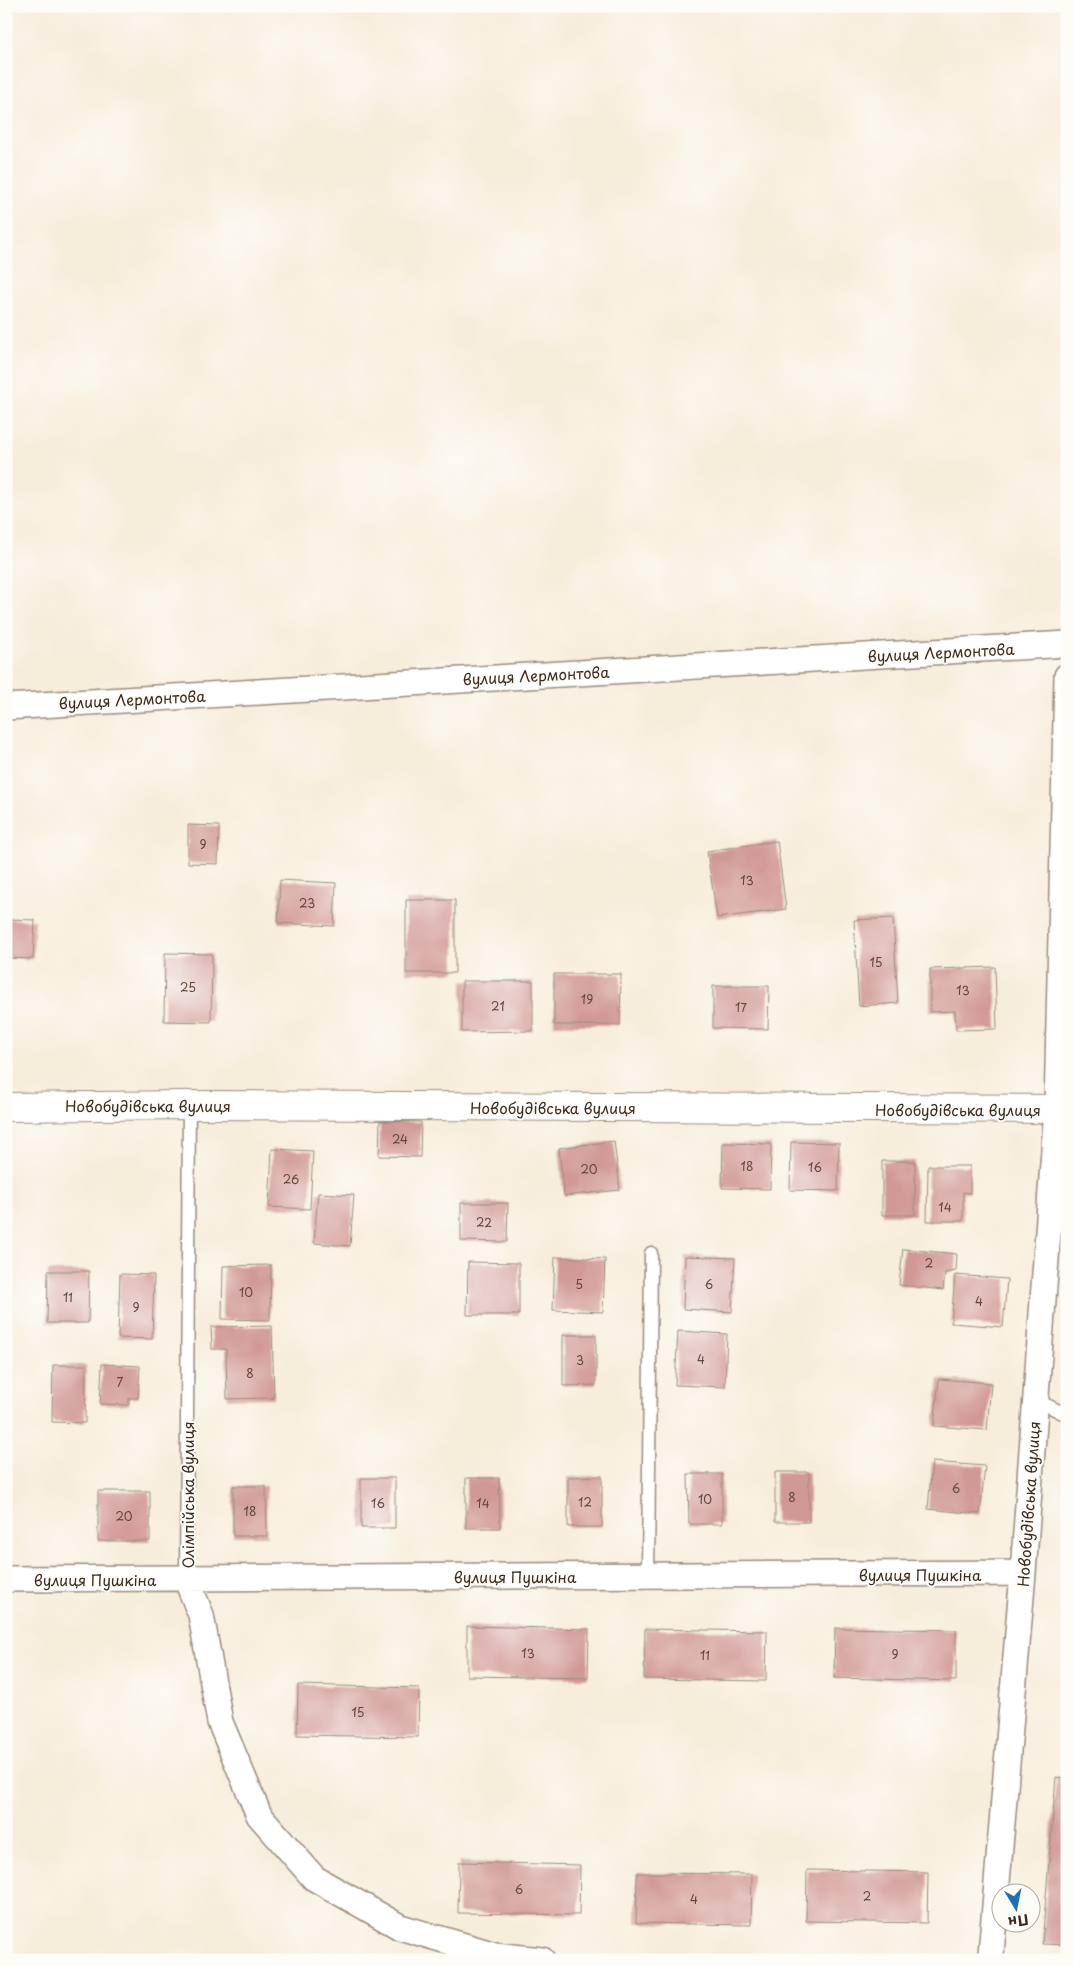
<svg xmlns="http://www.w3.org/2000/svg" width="1073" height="1966" viewBox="0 0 1073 1966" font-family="'Playpen Sans',sans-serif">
<rect width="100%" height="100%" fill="#fdfcf7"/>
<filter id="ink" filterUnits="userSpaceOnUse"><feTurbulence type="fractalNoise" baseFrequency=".02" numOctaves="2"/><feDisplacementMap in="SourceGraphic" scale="10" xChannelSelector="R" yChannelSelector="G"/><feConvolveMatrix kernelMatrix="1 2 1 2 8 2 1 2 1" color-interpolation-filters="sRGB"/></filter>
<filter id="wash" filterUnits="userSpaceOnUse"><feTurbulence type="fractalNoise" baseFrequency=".0096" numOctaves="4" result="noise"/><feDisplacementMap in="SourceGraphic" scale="20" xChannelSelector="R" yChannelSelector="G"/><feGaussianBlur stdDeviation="1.12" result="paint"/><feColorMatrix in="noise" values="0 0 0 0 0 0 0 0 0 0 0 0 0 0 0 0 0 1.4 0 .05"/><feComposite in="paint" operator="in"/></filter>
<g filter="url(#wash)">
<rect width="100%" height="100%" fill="#f7eddb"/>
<g id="blocks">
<path fill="#d19996" d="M188 825 219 826 218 864 188 863Z
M777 841 786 909 717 918 707 851Z
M280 880 336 883 334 926 278 923Z
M406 900H455V973H406Z
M893 918 898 1003 859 1006 854 920Z
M6 919 35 920 33 959 6 958Z
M165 953 212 954 211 1022 164 1021Z
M995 967 997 1029 956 1030 955 1011 930 1012V969Z
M554 974H621L620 1025H554Z
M462 981H533V1031L462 1032Z
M713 986H769L768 1029 713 1028Z
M380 1121 421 1122 420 1157 379 1156Z
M614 1141 620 1190 564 1196 559 1148Z
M791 1142 839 1143 838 1191 790 1190Z
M723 1143 771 1144 770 1189 722 1188Z
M272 1149 313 1151 310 1209 269 1207Z
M882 1161H915V1215H882Z
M928 1166H970V1193L963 1192V1221H927Z
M318 1193 354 1195 350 1246 314 1243Z
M461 1203H508L507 1242 461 1241Z
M903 1249 957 1254 956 1271 945 1273 943 1290 899 1285Z
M685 1256 735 1258 732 1312 683 1309Z
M555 1257 605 1259 603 1312 553 1310Z
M468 1262 519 1263V1315H467Z
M271 1265 270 1320 222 1319 223 1266Z
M48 1271H89L88 1323H47Z
M120 1274 154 1275 152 1339 118 1338Z
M955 1275 1007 1279 1003 1327 951 1323Z
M272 1326 274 1398 227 1399 226 1349H212L211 1327Z
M678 1331 727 1334 725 1387 675 1385Z
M563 1335H596V1385L563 1386Z
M102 1364 140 1366 138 1398H129V1405L100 1404Z
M53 1365H86L85 1423 52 1422Z
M939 1379 991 1383 987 1430 934 1426Z
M932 1462 985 1466 980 1514 928 1509Z
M775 1472H809V1522H775Z
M688 1474H722V1524H689Z
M602 1476V1527H568V1477Z
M361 1478H395V1528H361Z
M466 1478H499L500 1528H466Z
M233 1486H266L267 1536H233Z
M98 1491H150V1541H98Z
M467 1626 589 1629 588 1678 467 1676Z
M835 1628 956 1630V1681L834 1678Z
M645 1629 767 1631 766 1681 644 1679Z
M298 1685 419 1688 418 1737 297 1735Z
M1056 1777 1067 1778V1945L1042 1944Z
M459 1862 580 1865 579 1915 458 1913Z
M807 1870 928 1872 927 1923 806 1921Z
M637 1873 752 1874 751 1925 636 1923Z"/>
</g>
</g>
<g filter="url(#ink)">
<use href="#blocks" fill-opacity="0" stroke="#998c7c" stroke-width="1"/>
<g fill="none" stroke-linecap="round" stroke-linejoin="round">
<g stroke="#998c7c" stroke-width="15">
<path id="service" d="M1036 1400 1067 1415
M648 1575 651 1253
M186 1578 189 1105"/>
</g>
<g stroke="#998c7c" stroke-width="28">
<path id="minor" d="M6 707 1067 644
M186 1578 201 1615 220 1722 259 1815 314 1878 400 1927 495 1955 542 1960
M6 1579 1023 1573
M992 1960 991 1954 1023 1573 1057 1109 1067 676"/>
</g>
<g stroke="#998c7c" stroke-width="30">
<path id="tertiary" d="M6 1107 189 1105 1067 1109"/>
</g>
<use href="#service" stroke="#fff" stroke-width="12"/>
<use href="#minor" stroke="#fff" stroke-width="25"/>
<use href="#tertiary" stroke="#fff" stroke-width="28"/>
</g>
</g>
<g text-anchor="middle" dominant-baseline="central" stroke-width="4" stroke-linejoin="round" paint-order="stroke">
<g font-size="12" fill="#60463c">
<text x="203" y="844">9</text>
<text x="747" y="880">13</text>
<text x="307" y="903">23</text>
<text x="876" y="962">15</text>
<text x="188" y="987">25</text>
<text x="963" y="990">13</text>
<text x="587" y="999">19</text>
<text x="498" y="1006">21</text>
<text x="741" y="1007">17</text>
<text x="400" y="1139">24</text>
<text x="747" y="1166">18</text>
<text x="815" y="1167">16</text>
<text x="589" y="1169">20</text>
<text x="291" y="1179">26</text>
<text x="945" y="1207">14</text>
<text x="484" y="1222">22</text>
<text x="929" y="1263">2</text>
<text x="579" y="1284">5</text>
<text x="709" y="1284">6</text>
<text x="246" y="1292">10</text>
<text x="68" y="1297">11</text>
<text x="979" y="1301">4</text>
<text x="136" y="1307">9</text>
<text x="701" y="1359">4</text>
<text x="580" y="1360">3</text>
<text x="250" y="1373">8</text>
<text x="120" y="1382">7</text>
<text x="956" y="1488">6</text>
<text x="792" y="1497">8</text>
<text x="705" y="1499">10</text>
<text x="585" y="1502">12</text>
<text x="378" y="1503">16</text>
<text x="483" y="1503">14</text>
<text x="250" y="1511">18</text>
<text x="124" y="1516">20</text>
<text x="528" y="1653">13</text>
<text x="895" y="1654">9</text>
<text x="705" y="1655">11</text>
<text x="358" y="1712">15</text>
<text x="519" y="1889">6</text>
<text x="867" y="1896">2</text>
<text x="694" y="1899">4</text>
</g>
<g font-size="15" fill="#3b2a1e" stroke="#fdfcf7">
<text transform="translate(941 652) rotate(-3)">вулиця Лермонтова</text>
<text transform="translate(536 675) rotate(-3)">вулиця Лермонтова</text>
<text transform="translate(132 699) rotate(-3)">вулиця Лермонтова</text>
<text x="148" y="1105">Новобудівська вулиця</text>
<text x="553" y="1107">Новобудівська вулиця</text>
<text x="958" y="1109">Новобудівська вулиця</text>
<text transform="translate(187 1495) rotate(-90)">Олімпійська вулиця</text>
<text transform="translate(1028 1504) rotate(-86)">Новобудівська вулиця</text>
<text x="920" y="1574">вулиця Пушкіна</text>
<text x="515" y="1576">вулиця Пушкіна</text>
<text x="95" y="1579">вулиця Пушкіна</text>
</g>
</g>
<rect width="1073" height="1966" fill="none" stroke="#fdfcf7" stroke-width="25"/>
<g transform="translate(1016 1908) rotate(170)"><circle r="24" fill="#fdfcf7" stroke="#afa8a0"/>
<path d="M0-4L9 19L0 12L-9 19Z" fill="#1f6fb2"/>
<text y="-8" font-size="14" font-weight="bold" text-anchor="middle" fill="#3b2a1e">Пн</text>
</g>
</svg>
